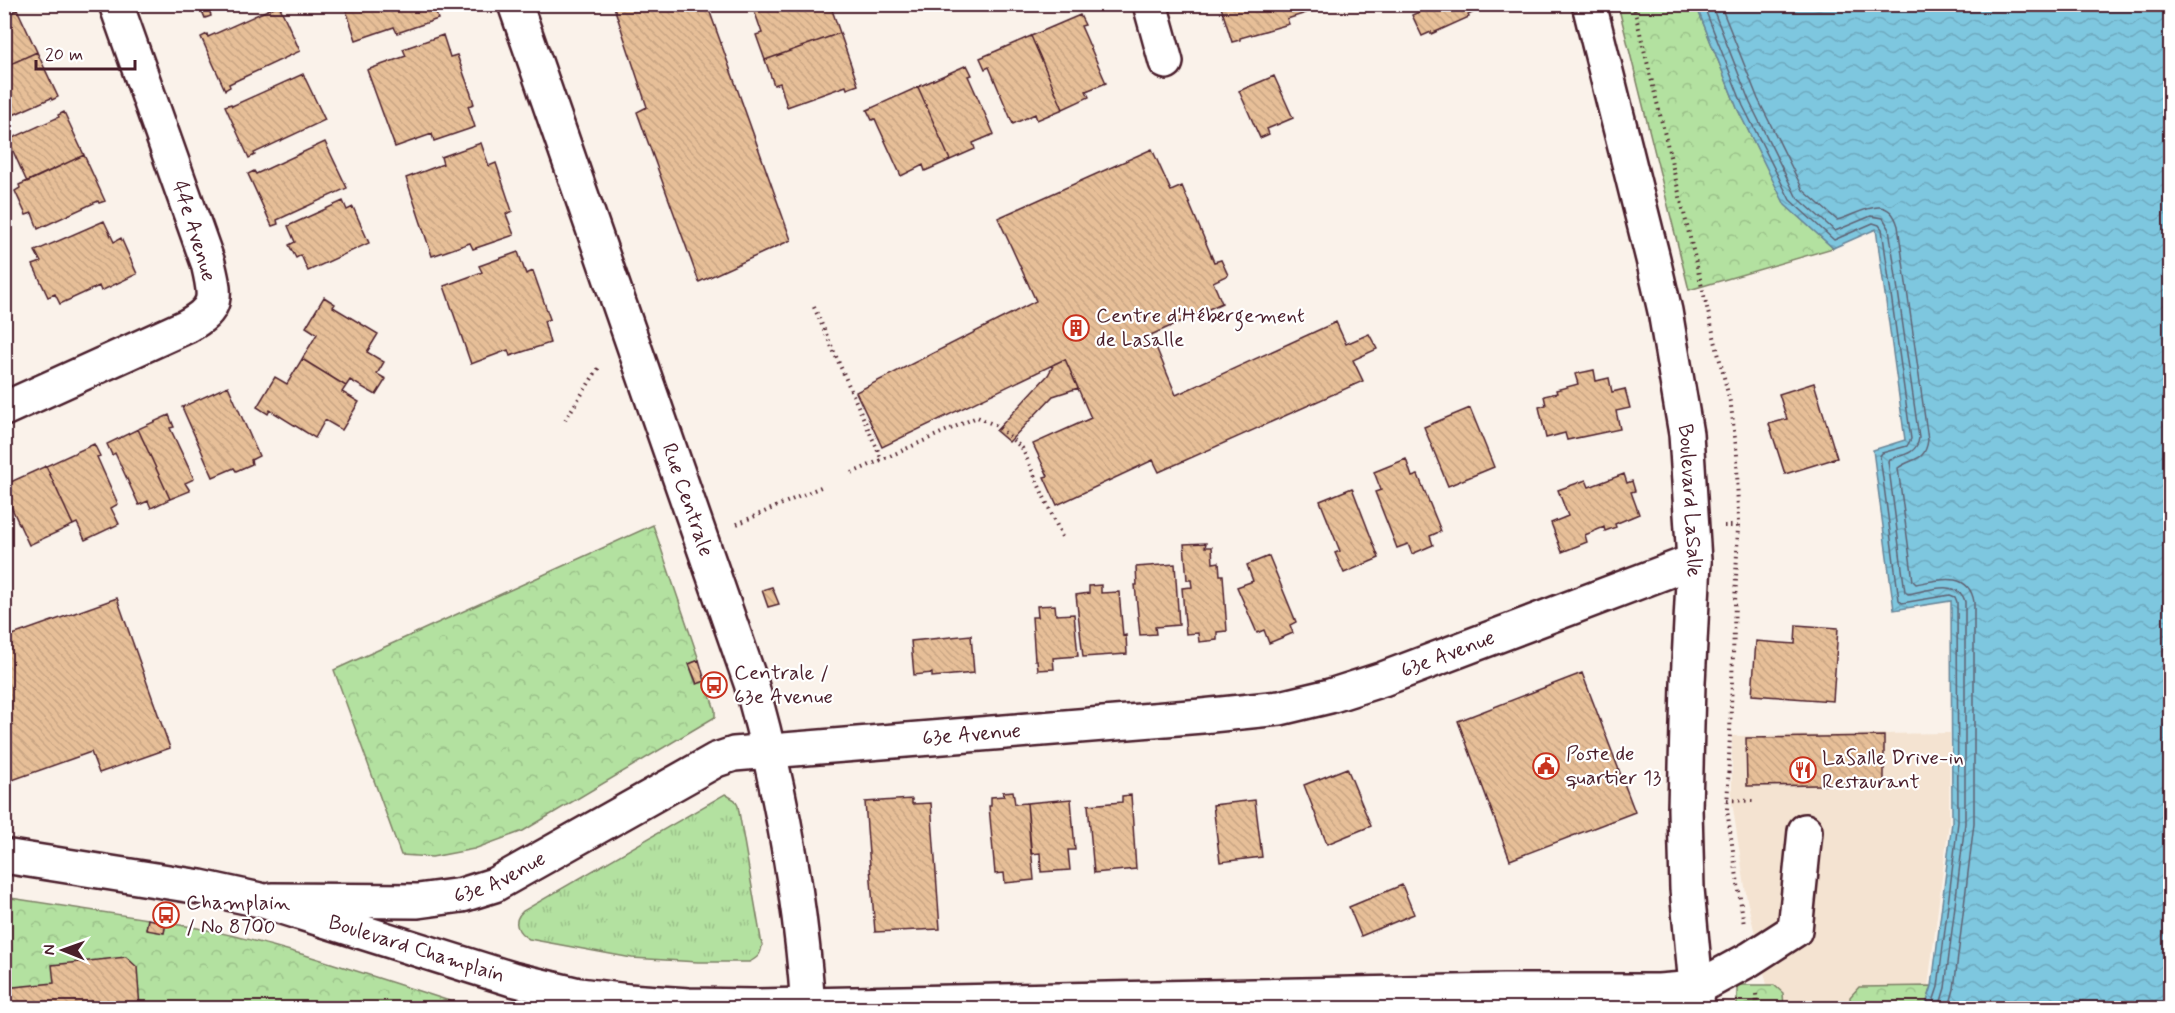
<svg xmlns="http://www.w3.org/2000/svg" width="2175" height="1013" viewBox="0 0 2175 1013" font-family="Mynerve,sans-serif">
<defs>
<pattern id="grass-tufts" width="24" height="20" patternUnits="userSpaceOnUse" patternTransform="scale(1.5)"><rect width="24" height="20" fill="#b3e1a0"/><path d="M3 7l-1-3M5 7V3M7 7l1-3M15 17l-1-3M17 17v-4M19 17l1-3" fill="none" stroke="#9bc18a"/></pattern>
<pattern id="park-crowns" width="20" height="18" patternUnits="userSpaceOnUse" patternTransform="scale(1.5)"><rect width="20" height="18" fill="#b3e1a0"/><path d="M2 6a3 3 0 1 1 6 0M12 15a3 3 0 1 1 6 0" fill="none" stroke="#9bc18a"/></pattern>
<pattern id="water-waves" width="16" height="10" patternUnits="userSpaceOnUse" patternTransform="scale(1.5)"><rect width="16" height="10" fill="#7ec7df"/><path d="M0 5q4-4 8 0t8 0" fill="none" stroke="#6eaac0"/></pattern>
<pattern id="building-back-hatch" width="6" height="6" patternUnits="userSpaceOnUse" patternTransform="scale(1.5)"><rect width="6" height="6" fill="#e7bf98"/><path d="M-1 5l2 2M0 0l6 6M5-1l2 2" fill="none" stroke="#c8a483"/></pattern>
</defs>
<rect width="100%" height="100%" fill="#faf2ea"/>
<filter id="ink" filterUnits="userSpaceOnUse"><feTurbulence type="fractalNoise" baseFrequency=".0167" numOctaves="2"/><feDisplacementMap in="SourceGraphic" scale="12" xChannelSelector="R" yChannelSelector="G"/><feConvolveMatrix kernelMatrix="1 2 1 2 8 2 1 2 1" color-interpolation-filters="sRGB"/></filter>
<g filter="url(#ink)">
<path fill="#f4e3d1" d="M1950 733 1949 823 1928 986 1859 987 1850 997V1008H1784L1783 993 1774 985H1767L1747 900 1732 802V736Z"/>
<path fill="url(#grass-tufts)" stroke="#7e8066" stroke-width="1.5" d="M725 794 735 800 738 806 762 945C761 954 758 958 749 962H698L632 958 529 939C518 933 511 922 523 911Z"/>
<path fill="url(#park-crowns)" stroke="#7e8066" stroke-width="1.5" d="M1618 5H1696L1737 108 1785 204 1833 248 1689 290Z
M653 525 699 660 689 664 696 684 705 681 715 710V717L523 831 474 849 432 857 401 855 334 670Z
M4 897 148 919 146 929 164 933 166 923C213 929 259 942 305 955 361 972 416 990 471 1008H5Z
M1737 985H1774L1783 993 1784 1008H1737Z
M1932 986 1925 1008H1850V997L1859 987Z"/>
<path fill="url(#water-waves)" stroke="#698497" stroke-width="1.5" d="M1696 5H2170V1008H1925L1932 986 1952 822 1951 601 1894 610 1873 450 1905 440 1876 229 1833 248 1785 205 1737 108Z"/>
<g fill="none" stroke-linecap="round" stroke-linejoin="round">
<path stroke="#5f6273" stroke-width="1.5" d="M1703 4 1743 106 1790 200 1834 240 1873 223 1879 225 1882 229 1911 439 1907 446 1882 453 1880 456 1899 600 1902 603 1950 595 1955 597 1957 602 1958 822 1938 987 1931 1008
M1711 4 1750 103 1796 196 1835 231 1871 216 1883 218 1889 228 1919 438C1917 454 1903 455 1890 459L1888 461 1905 592 1908 594C1926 591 1960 578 1965 602V823L1945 988 1939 1008
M1720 4 1758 99 1803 190 1837 220C1858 215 1888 190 1898 226L1928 440C1925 463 1912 457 1898 468L1913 581 1916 584C1938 580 1969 570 1974 602V823L1954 989 1949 1008"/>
</g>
<path fill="url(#building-back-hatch)" stroke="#4a1f2b" stroke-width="1.5" d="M199 4H227L210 12 211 16 205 18Z
M344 4H433L438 19 397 33 394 27 356 40Z
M613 4H707L791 240 699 282 637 112 647 107Z
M769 4H830L840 33 765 60 756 35 762 33 754 10Z
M1220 4H1303L1306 13 1287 19 1289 24 1240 38V40L1232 42Z
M1418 4H1476L1478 10 1468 15 1469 17 1431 34V32L1422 36 1412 15 1421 11Z
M279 5 300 51 229 84 230 87 225 90 201 37 207 34 208 37Z
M17 9 37 52 4 67V17Z
M1080 15 1085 25 1081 26 1106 83 1086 91 1089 97 1063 109 1031 36Z
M840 33 858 85 847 89 846 86 787 107 780 83 774 85 765 60Z
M443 35 450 57 457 55 471 94 474 104 468 106 475 127 434 141 432 134 395 147 367 70 406 56 403 49Z
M1031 36 1063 109 1037 120 1035 114 1013 124 989 67 985 69 980 58Z
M37 52 58 97 52 100 51 98 4 119V67Z
M967 65 972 75 968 76 994 134 973 143 975 149 950 160 918 87Z
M303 74 325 120 254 153 255 155 249 158 225 106 231 104 232 106Z
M1274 76 1293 118 1267 129 1269 134 1260 138 1239 91Z
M918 87 950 160 925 171 923 165 901 176 875 119 872 120 867 110Z
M64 112 84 155 27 182 8 140 59 117 58 115Z
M325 142 347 188 277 220 278 224 272 226 248 174 254 171 256 174Z
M481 143 489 166 496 163 512 211 506 214 514 235 473 249 470 243 432 256 406 178 443 164 441 157Z
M1152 149 1171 191 1182 186 1214 262 1221 260 1228 275 1213 282 1222 303 1151 335 1176 395 1336 322 1346 344 1369 334 1377 349 1353 360 1363 381 1159 472 1153 460 1057 505 1044 477 1048 476 1033 444 1091 418 1065 359 882 447 856 392 1036 301 998 218Z
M84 155 105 201 99 203 98 201 38 229 32 213 26 215 15 191 20 188 19 185Z
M343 201 347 210 353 207 369 243 308 271 301 255 296 258 289 245 295 242 288 226Z
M104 221 114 242 121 238 137 274 101 291 99 286 60 304 55 294 48 297 33 265 41 262 35 251Z
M518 252 526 274 533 271 550 319 544 321 550 343 510 356 508 350 471 364 444 286 482 272 479 266Z
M324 297 335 304 333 307 378 334 367 352 384 362 377 374 386 379 376 395 350 380 346 386 302 359 317 334 306 327Z
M302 359 346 386 342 392 359 402 342 430 325 420 315 438 270 410 268 414 257 407 275 377 287 384Z
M1065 359 1078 388 1053 396 1009 442 996 431 1048 375 1054 364Z
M1594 370 1596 381 1609 378 1612 392 1625 389 1630 408 1616 411 1620 429 1567 440 1565 433 1546 438 1539 407 1546 405 1544 396 1557 393 1556 390 1578 384 1575 374Z
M1814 383 1837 458 1785 474 1769 424 1787 419 1779 394Z
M228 386 259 456 251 460 252 464 236 471 234 468 213 477 182 407Z
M1470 408 1494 467 1448 486 1424 427Z
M169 415 174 427 170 428 194 479 185 483 190 491 170 499 138 429Z
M138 429 170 499 151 508 148 501 139 505 115 453 112 455 107 444Z
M94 444 100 456 97 457 118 504 111 508 119 524 85 540 77 523 73 525 46 466Z
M1406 459 1412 477 1418 475 1441 531 1430 536 1433 545 1412 554 1408 544 1397 548 1375 492 1381 490 1374 472Z
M46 466 73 525 29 545 7 498 4 499V485Z
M1624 474 1627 483 1632 481 1635 491 1631 492 1639 514 1615 524 1616 527 1605 531 1604 527 1585 535 1587 542 1562 552 1551 523 1568 516 1558 490 1586 480 1589 487Z
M1352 488 1379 558 1344 573 1335 553 1340 551 1320 501Z
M1206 543 1205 547H1212L1213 563 1219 562 1220 575H1223L1227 631 1217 632V640L1199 642 1198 633 1186 634 1182 588 1192 587 1191 580H1187L1184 544Z
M1269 556 1296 622 1290 625 1293 633 1269 643 1264 630 1257 633 1237 587 1253 581 1247 565Z
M1175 564 1179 625 1155 627 1156 634 1140 635 1135 585H1137L1136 567Z
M1101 585V593L1119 592 1123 636 1126 635 1127 654 1083 657 1076 595 1089 593V586Z
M772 587 779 604 768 607 762 590Z
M117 598 170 748 99 773 91 752 4 783V638Z
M1055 605 1056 615 1074 614 1078 656 1053 658 1054 669 1038 670 1037 660H1035L1032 617H1038L1037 606Z
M1796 625 1838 628 1833 701 1752 695 1756 641 1795 644Z
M971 635 974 673 932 677V673L914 675 911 641Z
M699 660 705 681 697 684 689 664Z
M1582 673 1635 812 1510 860 1458 721Z
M1884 736V784L1747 786 1746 738Z
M1347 768 1371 826 1327 844 1304 785Z
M1013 791 1015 804 1027 803 1034 880 1005 883 1004 873 995 874 989 806H991V797L1004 796 1003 792Z
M1131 795 1136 869 1094 873 1088 805 1122 802V796Z
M912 799V804L931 803 940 929 875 932 865 802Z
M1071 799 1075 850H1068L1070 870 1041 872 1040 853 1031 854 1027 803Z
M1255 800 1262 857 1220 862 1213 805Z
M1402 885 1414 914 1361 936 1349 907Z
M148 919 166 923 164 933 146 930Z
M126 957 137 967 140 1008H4V988L54 983 52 965Z"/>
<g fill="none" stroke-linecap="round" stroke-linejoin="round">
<g stroke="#4a1f2b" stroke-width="38">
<g id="minor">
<path id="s1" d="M515 4 751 683C780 787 801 901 808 1008"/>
<path d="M1150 4 1166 62"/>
<path d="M4 409 187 326C219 308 216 297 208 263L116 4"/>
<path id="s2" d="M272 900 418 901 462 895 494 885 716 760 734 754 1202 716 1280 708 1330 696 1383 679 1694 561"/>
<path d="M1697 988 1750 959 1795 930 1805 831"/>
</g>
</g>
<g stroke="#4a1f2b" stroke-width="38">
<g id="major">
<path id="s3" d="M1589 4 1653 259 1665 311 1686 434 1694 561 1688 683 1685 809 1687 889 1698 1008"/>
<path id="s4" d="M4 856 200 887 260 900 512 979 579 995 628 1001 689 1005 754 1006 1504 991H1659L1697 988"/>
</g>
</g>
<path stroke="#4a1f2b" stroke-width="4" stroke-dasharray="1.5 4.5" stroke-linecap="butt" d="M1633 4 1731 406 1737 455 1738 526 1727 810 1744 925
M814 307 882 460
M565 420 600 366
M852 473 977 417 997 426 1022 448 1062 537
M737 524 823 486
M1724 526H1738
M1727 800 1753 801
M1756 994 1757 1008"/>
<use href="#minor" stroke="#fff" stroke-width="33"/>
<use href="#major" stroke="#fff" stroke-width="33"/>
</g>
</g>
<defs>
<g id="building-ring" transform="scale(1.35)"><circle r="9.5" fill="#fff" stroke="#c8321e" stroke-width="1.5"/><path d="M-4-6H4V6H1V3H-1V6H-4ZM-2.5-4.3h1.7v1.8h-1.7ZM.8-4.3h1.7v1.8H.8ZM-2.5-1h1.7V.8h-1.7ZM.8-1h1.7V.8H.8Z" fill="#c8321e"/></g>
<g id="bus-ring" transform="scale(1.35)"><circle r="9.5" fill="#fff" stroke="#c8321e" stroke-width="1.5"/><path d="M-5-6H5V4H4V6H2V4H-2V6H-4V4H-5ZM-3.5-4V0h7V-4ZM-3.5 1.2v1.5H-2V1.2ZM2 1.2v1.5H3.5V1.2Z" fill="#c8321e"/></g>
<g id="civic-ring" transform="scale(1.35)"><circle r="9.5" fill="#fff" stroke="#c8321e" stroke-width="1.5"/><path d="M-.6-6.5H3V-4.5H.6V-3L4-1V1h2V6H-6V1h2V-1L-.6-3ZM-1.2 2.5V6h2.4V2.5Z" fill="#c8321e"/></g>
<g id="restaurant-ring" transform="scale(1.35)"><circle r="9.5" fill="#fff" stroke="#c8321e" stroke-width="1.5"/><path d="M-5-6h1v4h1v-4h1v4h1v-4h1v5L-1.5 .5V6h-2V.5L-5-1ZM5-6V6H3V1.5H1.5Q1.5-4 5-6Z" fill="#c8321e"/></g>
</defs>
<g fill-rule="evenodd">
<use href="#building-ring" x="1076" y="328"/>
<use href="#bus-ring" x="714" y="685"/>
<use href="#civic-ring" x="1546" y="766"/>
<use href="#restaurant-ring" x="1803" y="770"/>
<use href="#bus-ring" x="166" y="915"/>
</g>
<g text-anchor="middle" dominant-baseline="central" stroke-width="4.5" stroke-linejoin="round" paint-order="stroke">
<g font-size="21" fill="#4a1f2b" stroke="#fff">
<text transform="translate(194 231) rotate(73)">44e Avenue</text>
<text stroke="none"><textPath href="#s1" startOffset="525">Rue Centrale</textPath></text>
<text stroke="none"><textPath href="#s3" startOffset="508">Boulevard LaSalle</textPath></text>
<text stroke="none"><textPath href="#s2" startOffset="1222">63e Avenue</textPath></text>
<text stroke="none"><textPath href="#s2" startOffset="736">63e Avenue</textPath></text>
<text stroke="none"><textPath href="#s2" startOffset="232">63e Avenue</textPath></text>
<text stroke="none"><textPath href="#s4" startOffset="424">Boulevard Champlain</textPath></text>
</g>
<g font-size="21" fill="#4a1f2b" stroke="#fff" text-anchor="start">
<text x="1096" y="316">Centre d'Hébergement<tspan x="1096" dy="24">de Lasalle</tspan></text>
<text x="734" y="673">Centrale /<tspan x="734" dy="24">63e Avenue</tspan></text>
<text x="1566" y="754">Poste de<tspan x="1566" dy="24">quartier 13</tspan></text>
<text x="1822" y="758">LaSalle Drive-in<tspan x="1822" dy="24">Restaurant</tspan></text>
<text x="186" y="903">Champlain<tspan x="186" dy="24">/ No 8700</tspan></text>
</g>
</g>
<rect width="2175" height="1013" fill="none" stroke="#fff" stroke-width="24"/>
<rect x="12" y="12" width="2151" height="989" fill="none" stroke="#4a1f2b" stroke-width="2" filter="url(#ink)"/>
<g transform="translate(63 950) rotate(271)" stroke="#ffffff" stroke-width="4.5" paint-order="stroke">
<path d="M0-4.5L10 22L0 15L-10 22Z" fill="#4a1f2b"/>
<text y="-9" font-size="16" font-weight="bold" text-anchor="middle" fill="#4a1f2b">N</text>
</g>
<path d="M36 60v9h99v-9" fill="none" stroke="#4a1f2b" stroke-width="3"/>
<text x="45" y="60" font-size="18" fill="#4a1f2b" stroke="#ffffff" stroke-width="4.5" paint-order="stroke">20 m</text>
</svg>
